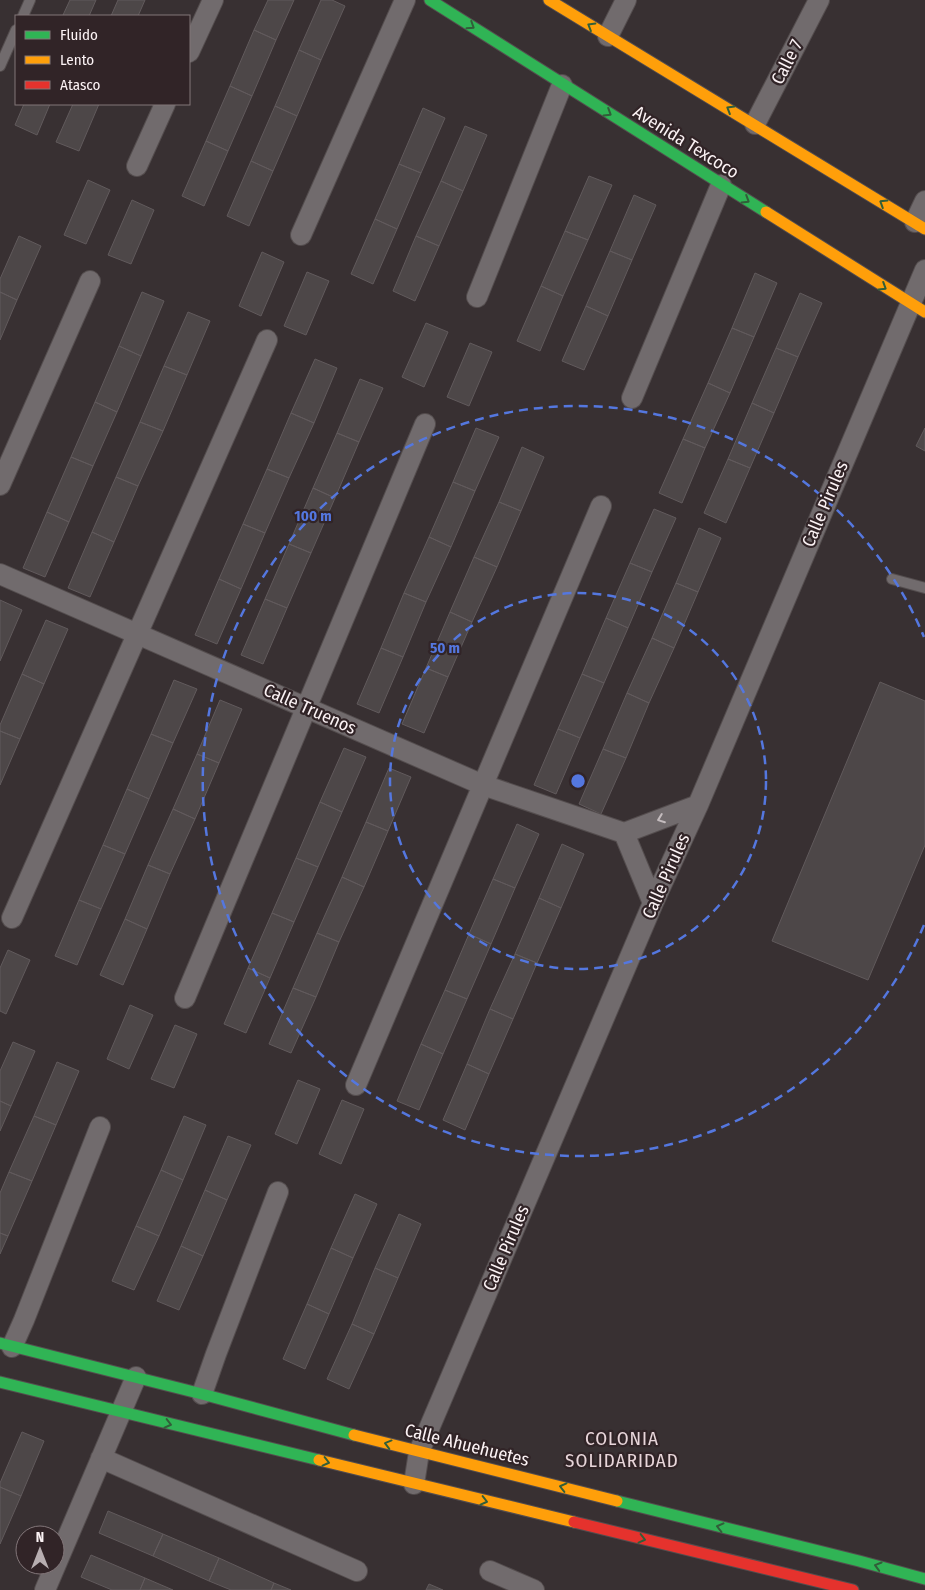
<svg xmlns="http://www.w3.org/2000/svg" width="925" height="1590" viewBox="0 0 925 1590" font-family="'Fira Sans Condensed',sans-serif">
<rect width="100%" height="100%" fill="#383032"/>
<path fill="#4d4748" stroke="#615a5c" d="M70 0H96L89 16H66L63 15Z
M118 0H145L138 16H111Z
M268 0H294L276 40 254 30Z
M321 0H332L345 6 321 60 299 50Z
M254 30 276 40 252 96 230 86Z
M299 50 321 60 297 116 275 106Z
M230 86 252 96 228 151 206 141Z
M24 104H50L37 135 15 125Z
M73 104H99L79 151 56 142Z
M275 106 297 116 273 171 251 161Z
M423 108 445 118 421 173 399 164Z
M465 126 487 135 463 191 441 181Z
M206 141 228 151 204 206 182 196Z
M251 161 273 171 249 226 227 216Z
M399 164 421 173 397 229 375 219Z
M589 176 612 185 588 240 565 231Z
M88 180 110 190 86 244 64 235Z
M441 181 463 191 439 246 416 236Z
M634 195 656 205 632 260 610 251Z
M132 200 154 210 131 264 108 255Z
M375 219 397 229 373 284 351 274Z
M565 231 588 240 563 296 541 286Z
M19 236 41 246 17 300 0 292V279Z
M416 236 439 246 415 301 393 291Z
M610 251 632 260 608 316 586 306Z
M262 252 284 262 261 316 239 306Z
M307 272 329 281 306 335 284 326Z
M755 273 777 283 754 337 732 328Z
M541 286 563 296 540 351 517 341Z
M0 292 17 300 0 340Z
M142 292 164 301 141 356 119 346Z
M800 293 822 303 798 357 776 348Z
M586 306 608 316 584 370 562 361Z
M188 312 210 321 187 375 164 366Z
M426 323 448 332 424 387 402 377Z
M732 328 754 337 730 393 708 383Z
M470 343 492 352 469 406 447 397Z
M119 346 141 356 117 412 95 402Z
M776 348 798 357 774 413 752 403Z
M315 359 337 368 314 423 291 413Z
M164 366 187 375 163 431 140 422Z
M360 379 383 388 359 442 337 433Z
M708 383 730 393 705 448 683 439Z
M95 402 117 412 93 466 71 457Z
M752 403 774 413 750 468 728 459Z
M291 413 314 423 289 478 267 469Z
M140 422 163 431 138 486 116 477Z
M476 428 499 437 475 491 453 482Z
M925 428V451L916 446Z
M337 433 359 442 335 498 313 488Z
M683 439 705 448 682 503 659 493Z
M522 447 544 457 521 511 499 502Z
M71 457 93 466 69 522 47 512Z
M728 459 750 468 726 523 704 513Z
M267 469 289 478 265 533 243 524Z
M116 477 138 486 114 542 92 532Z
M453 482 475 491 451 547 429 537Z
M313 488 335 498 311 553 289 544Z
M499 502 521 511 497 567 474 557Z
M654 509 676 518 652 572 630 563Z
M47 512 69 522 45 577 23 568Z
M243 524 265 533 241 589 219 579Z
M699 528 721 538 698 592 676 583Z
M92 532 114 542 90 597 68 588Z
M429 537 451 547 426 602 404 593Z
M289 544 311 553 287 608 265 599Z
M474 557 497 567 472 622 450 612Z
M630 563 652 572 628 628 606 618Z
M219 579 241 589 217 644 195 635Z
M676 583 698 592 674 648 652 638Z
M404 593 426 602 403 657 381 648Z
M265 599 287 608 263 664 241 655Z
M0 600 22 610 0 661Z
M450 612 472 622 448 677 426 668Z
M606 618 628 628 604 683 582 674Z
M46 620 68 629 44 684 22 674Z
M652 638 674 648 649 703 627 693Z
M381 648 403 657 379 713 357 704Z
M426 668 448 677 424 733 402 724Z
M22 674 44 684 20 739 0 731V725Z
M582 674 604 683 580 738 558 729Z
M174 680 197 689 173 743 151 734Z
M880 682 925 701V845L868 980 772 941Z
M627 693 649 703 626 758 603 749Z
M220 700 242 709 219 763 197 754Z
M558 729 580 738 556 794 534 785Z
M0 731 20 739 0 785Z
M151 734 173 743 149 799 127 789Z
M344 748 366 757 342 812 320 802Z
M603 749 626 758 601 814 579 804Z
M197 754 219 763 195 819 173 809Z
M389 768 411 777 388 831 366 822Z
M127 789 149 799 125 854 103 845Z
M320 802 342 812 318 867 296 858Z
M173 809 195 819 170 874 148 865Z
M366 822 388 831 364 887 342 877Z
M517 824 539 834 515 888 493 879Z
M562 844 584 854 561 908 539 898Z
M103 845 125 854 101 909 79 900Z
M296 858 318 867 294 922 272 913Z
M148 865 170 874 147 929 125 919Z
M342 877 364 887 339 942 317 933Z
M493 879 515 888 491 944 469 934Z
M539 898 561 908 537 963 515 954Z
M79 900 101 909 77 965 55 956Z
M272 913 294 922 270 978 248 968Z
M125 919 147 929 123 985 100 975Z
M317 933 339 942 316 997 293 988Z
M469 934 491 944 467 999 445 990Z
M8 950 30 960 6 1014 0 1011V968Z
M515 954 537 963 513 1019 490 1009Z
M248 968 270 978 246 1033 224 1024Z
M293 988 316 997 291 1053 269 1044Z
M445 990 467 999 443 1054 421 1044Z
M130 1005 153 1015 129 1069 107 1059Z
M490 1009 513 1019 489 1074 467 1064Z
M175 1025 197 1034 174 1088 151 1079Z
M13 1042 35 1051 11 1106 0 1101V1071Z
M421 1044 443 1054 419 1110 397 1101Z
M57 1062 79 1071 56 1125 34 1116Z
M467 1064 489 1074 465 1130 443 1120Z
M298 1080 320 1089 297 1144 275 1134Z
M342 1100 364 1109 341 1164 319 1154Z
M0 1101 11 1106 0 1131Z
M34 1116 56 1125 32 1181 9 1172Z
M184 1116 206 1125 183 1180 161 1170Z
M228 1136 251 1145 227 1200 205 1190Z
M161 1170 183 1180 159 1236 136 1226Z
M9 1172 32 1181 8 1236 0 1233V1193Z
M205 1190 227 1200 203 1256 181 1246Z
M355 1194 377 1204 353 1258 331 1248Z
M399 1214 421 1224 398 1278 375 1268Z
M136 1226 159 1236 134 1290 112 1281Z
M0 1233 8 1236 0 1254Z
M181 1246 203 1256 179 1310 157 1301Z
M331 1248 353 1258 329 1314 307 1304Z
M375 1268 398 1278 374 1334 352 1324Z
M307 1304 329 1314 305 1369 283 1359Z
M352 1324 374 1334 349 1389 327 1379Z
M22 1432 44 1441 21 1496 0 1487V1483Z
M0 1487 21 1496 0 1544Z
M108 1511 163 1534 153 1556 99 1533Z
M163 1534 219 1558 209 1581 153 1556Z
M91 1555 145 1578 140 1590H112L81 1577Z
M219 1558 274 1583 271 1590H231L209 1581Z
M145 1578 173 1590H140Z
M274 1583 291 1590H271Z
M429 1584 443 1590H426Z"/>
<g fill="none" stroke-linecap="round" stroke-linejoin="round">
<g stroke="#544d4e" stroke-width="12">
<path id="lane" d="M23 16 30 0
M0 66 16 30
M892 579 925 588"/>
</g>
<g stroke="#544d4e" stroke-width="22">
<path id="street" d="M608 36 626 0
M189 52 213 0
M755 124 819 0
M137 166 165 104
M915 222 925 201
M301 235 405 0
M477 297 562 85
M632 398 721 185
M0 485 90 281
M0 574 483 785 624 833 698 805
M624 833 653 903
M12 918 267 340
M185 998 425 424
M356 1085 601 506
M12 1347 24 1320 100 1127
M202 1394 216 1354 278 1192
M101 1458 357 1571
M414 1484 419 1452 653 903 698 805 925 270
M490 1571 534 1590
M45 1590 136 1377"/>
</g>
<g stroke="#544d4e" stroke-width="13">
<path id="fast" d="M430 0 766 212
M0 1343 202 1394 354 1435
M0 1382 319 1460
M617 1501 859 1561 925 1579"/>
</g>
<g stroke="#544d4e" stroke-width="13">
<path id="slow" d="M549 0 925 229
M766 212 925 312
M354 1435 617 1501
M319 1460 574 1522"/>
</g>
<g stroke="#544d4e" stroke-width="13">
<path id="jam" d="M574 1522 853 1590"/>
</g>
<use href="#lane" stroke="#716b6d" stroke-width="10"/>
<use href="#street" stroke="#716b6d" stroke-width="20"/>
<use href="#fast" stroke="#30b455" stroke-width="11"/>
<use href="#slow" stroke="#ff9f0a" stroke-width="11"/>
<use href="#jam" stroke="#e5322d" stroke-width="11"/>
</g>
<defs><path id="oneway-chevron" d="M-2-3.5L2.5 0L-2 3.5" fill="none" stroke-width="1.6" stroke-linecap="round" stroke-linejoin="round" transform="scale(1.25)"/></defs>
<g stroke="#315e39">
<use href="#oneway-chevron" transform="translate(471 26) rotate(33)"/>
<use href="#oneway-chevron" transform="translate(591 26) rotate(-149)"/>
<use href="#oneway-chevron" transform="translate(730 109) rotate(-149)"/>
<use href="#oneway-chevron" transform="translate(608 113) rotate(32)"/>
<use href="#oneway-chevron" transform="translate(746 200) rotate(32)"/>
<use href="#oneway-chevron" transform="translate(883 203) rotate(-148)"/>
<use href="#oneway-chevron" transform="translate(883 287) rotate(32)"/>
<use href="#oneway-chevron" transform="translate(168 1424) rotate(14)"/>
<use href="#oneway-chevron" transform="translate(388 1444) rotate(-165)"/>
<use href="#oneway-chevron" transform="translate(326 1462) rotate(14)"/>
<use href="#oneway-chevron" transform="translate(563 1487) rotate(-166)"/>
<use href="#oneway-chevron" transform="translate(484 1501) rotate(14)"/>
<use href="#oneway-chevron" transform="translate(720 1527) rotate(-166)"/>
<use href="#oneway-chevron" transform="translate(642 1539) rotate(14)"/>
<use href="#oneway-chevron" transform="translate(878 1566) rotate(-164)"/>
</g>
<use stroke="#c4bcbe" href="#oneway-chevron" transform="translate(661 819) rotate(159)"/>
<g fill="none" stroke="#5477df" stroke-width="2.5" stroke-dasharray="9 6">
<circle cx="578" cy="781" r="188"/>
<path d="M924 925A375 375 0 1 1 924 637"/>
</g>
<g text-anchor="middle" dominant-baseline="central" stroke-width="4.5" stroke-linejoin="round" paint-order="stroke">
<g font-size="18" fill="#fbf2f4" stroke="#312427">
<text transform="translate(787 62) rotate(-63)">Calle 7</text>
<text transform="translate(686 142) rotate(32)">Avenida Texcoco</text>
<text transform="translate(825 504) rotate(-67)">Calle Pirules</text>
<text transform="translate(310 709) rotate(24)">Calle Truenos</text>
<text transform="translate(666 876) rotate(-66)">Calle Pirules</text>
<text transform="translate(506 1248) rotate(-67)">Calle Pirules</text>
<text transform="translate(467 1445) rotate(14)">Calle Ahuehuetes</text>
</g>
<g font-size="19" letter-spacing="1" fill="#e8d6da" stroke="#312427">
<text x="622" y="1438">COLONIA<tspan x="622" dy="22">SOLIDARIDAD</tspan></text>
</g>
</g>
<circle cx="578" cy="781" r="8" fill="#5477df" stroke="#312427" stroke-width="2.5"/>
<g font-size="15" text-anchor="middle" font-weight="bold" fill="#5477df" stroke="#312427" stroke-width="4.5" stroke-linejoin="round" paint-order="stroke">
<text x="313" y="521">100 m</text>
<text x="445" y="653">50 m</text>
</g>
<rect x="15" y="15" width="175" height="90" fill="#312427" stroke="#827679"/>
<rect x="25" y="31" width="25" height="8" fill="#30b455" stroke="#827679"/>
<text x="60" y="40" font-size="15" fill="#fbf2f4">Fluido</text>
<rect x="25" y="56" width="25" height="8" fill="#ff9f0a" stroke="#827679"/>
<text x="60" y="65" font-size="15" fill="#fbf2f4">Lento</text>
<rect x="25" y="81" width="25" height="8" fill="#e5322d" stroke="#827679"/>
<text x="60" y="90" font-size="15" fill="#fbf2f4">Atasco</text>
<g transform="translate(40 1550)"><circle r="24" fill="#312427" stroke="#827679"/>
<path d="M0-4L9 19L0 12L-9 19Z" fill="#b7aeb0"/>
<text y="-8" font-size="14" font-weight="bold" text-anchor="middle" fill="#fbf2f4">N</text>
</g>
</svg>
